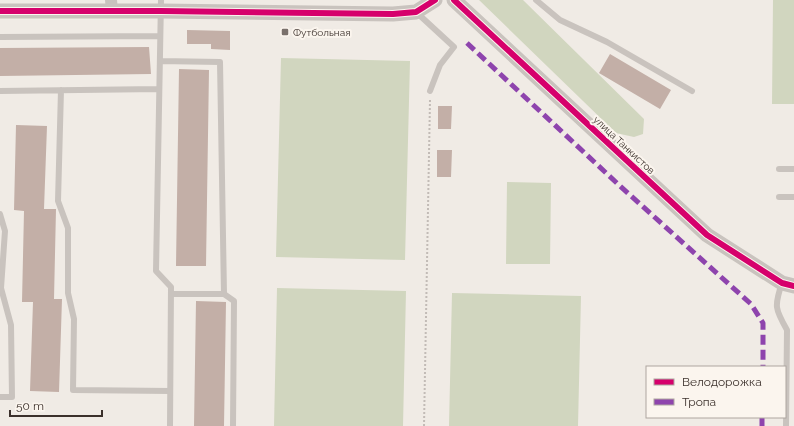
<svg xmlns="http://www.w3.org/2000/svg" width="794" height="426" viewBox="0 0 794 426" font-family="Raleway,sans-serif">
<rect width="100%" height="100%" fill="#f0ebe5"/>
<path fill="#d1d6bf" d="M479 0H523L644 119 643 134 634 137 616 133Z
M773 0H794V104H772Z
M281 58 410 61 405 260 276 257Z
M507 182 551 183 550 264H506Z
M277 288 406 291 403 426H274Z
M452 293 581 296 578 426H449Z"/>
<path fill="#c3afa7" d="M187 30 230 31V50L211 49V44H187Z
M149 47 151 74 0 76V48Z
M610 54 671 90 660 109 599 73Z
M179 69 209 70 206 266H176Z
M438 106H452L451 129H438Z
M16 125 47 126 44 209H56L54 299H62L59 392 30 391 33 302H22L24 211 14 210Z
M437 150H452L451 177H437Z
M196 301 226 302 224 426H194Z"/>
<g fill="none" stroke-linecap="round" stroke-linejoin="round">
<path stroke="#c2bbb6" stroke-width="2" stroke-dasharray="2 2" stroke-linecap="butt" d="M424 426 430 100"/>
<path stroke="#c9c3be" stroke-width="6" d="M161 0 156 271 171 287 170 426
M536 0 560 20 607 42 692 91
M416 12 454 47 440 65 430 91
M0 37 160 36
M160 61 220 62 224 294 234 301 233 426
M61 90 58 201 68 228V293L74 319 73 390 170 391
M0 91 159 89
M779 169H794
M779 197H794
M0 214 5 231 1 288 11 325 12 397H0
M782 283C774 306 775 309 787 330L786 426
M171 294H224"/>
<path stroke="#c9c3be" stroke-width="12" d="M111 0 112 11"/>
<path stroke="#c9c3be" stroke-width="15" d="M454 0 707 235 782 283 794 286
M0 11H161L393 14 416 12 435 0"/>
<path stroke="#8e44ad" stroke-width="5" stroke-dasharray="10 5" stroke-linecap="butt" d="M467 43 620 186 751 304 763 323V367
M762 426V417"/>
<g stroke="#fbf5ee" stroke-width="8">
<path id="cycleway" d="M454 0 707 235 782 283 794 286
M0 11H161L393 14 416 12 435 0"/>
</g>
<use href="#cycleway" stroke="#d6006c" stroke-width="6"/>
</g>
<rect fill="#7a716c" stroke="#fbf5ee" stroke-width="1.5" x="281" y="28" width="8" height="8" rx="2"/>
<g text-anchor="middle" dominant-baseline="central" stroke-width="4" stroke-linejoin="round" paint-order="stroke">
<g font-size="10" fill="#3b302b" stroke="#fbf5ee" text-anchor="start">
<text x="293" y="32">Футбольная</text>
</g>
<g font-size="10" fill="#3b302b" stroke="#fbf5ee">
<text transform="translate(624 145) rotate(43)">улица Танкистов</text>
</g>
</g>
<rect x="646" y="366" width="140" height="52" fill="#fbf5ee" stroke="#aea6a0"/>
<rect x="654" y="379" width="20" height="6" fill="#d6006c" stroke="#aea6a0"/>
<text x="682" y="386" font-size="12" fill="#3b302b">Велодорожка</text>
<rect x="654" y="399" width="20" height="6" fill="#8e44ad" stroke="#aea6a0"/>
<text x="682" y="406" font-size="12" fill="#3b302b">Тропа</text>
<path d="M10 410v6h92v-6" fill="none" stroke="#3b302b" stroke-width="2"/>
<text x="16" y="410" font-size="12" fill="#3b302b" stroke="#fbf5ee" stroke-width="3" paint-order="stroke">50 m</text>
</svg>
